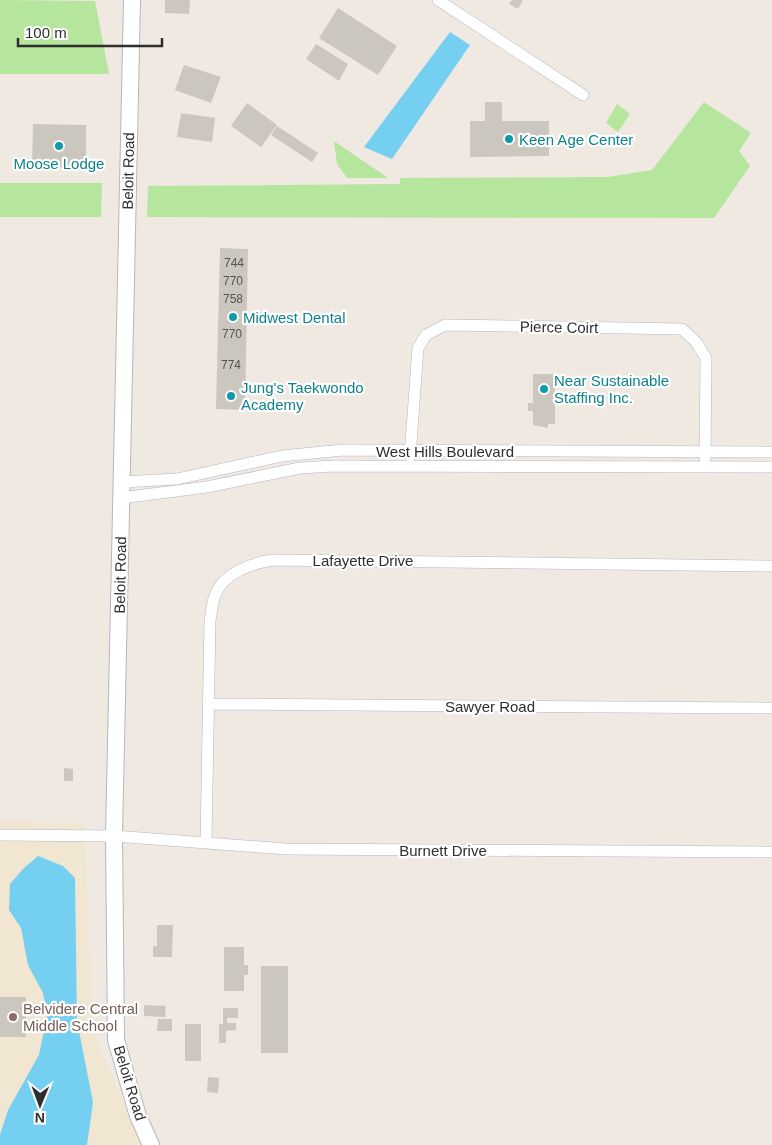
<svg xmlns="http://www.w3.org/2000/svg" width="772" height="1145" viewBox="0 0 772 1145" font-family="Arial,sans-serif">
<rect width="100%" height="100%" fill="#efe9e1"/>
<path fill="#f0e6d1" d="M0 821 85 824 92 1030 141 1145H0Z"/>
<path fill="#b6e59e" d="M0 0 95 1 109 74H0Z
M704 102 751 133 739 151 750 166 714 218 147 217 148 186 400 184V178L608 177 652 170Z
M617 104 630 114 618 132 606 123Z
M334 141 388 178H347L337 164Z
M0 183H102L101 217H0Z"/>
<path fill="#75cff0" d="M450 32 470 45 392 159 364 147Z
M38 856 63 866 75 878 77 1021 93 1102 87 1145H0V1135L8 1110 39 1055 47 1016 43 993 28 965 21 928 9 910 10 884 23 869Z"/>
<path fill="#cbc7bf" d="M165 0H190L189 14 165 13Z
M512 0H523L518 9 509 4Z
M338 8 397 46 378 75 319 38Z
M316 44 348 64 339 81 306 59Z
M184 65 221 77 211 103 175 90Z
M485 102H502V121H549V156L470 157V121H485Z
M247 103 277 125 261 147 231 126Z
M181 113 215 118 212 142 177 137Z
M33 124 86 125V168L32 167Z
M277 126 318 153 312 162 271 135Z
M220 248 248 249 245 410 216 409Z
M533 374H555V424H548V428L533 425V411H528V403H533Z
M64 768 73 769V781H64Z
M157 925H173L172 957H153V946H157Z
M224 947H244V965H248V975H244V991H224Z
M261 966H288V1053H261Z
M0 997H26V1037H0Z
M144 1005 166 1006 165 1017 144 1016Z
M223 1008H238V1018H227V1023H236V1030L226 1031V1043H219V1024H223Z
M158 1019H172V1031H157Z
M185 1024H201V1061H185Z
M208 1077 219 1078 218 1093 207 1092Z"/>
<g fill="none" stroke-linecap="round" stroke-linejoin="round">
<g stroke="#b4b7c1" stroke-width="12">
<path id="street" d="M438 0 583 95
M410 456 418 348 426 335 445 325 682 329 696 342 706 358 705 459
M122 482 177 479 282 456 343 450 772 452
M121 498 207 487 300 468 332 466 772 467
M208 704 772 708
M0 835 114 836 286 849 772 852
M206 843 210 620C212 611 212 601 216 593 225 573 251 564 271 560L772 566"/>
</g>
<g stroke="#b4b7c1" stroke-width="18">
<path id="secondary" d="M132 0 114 836 116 1040 138 1116 151 1145"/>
</g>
<use href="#street" stroke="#fff" stroke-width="11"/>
<use href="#secondary" stroke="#fff" stroke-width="16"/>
</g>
<g fill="#0f9aa8" stroke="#fff" stroke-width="2">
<circle cx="509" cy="139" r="5"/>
<circle cx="59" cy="146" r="5"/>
<circle cx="233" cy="317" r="5"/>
<circle cx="544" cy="389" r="5"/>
<circle cx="231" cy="396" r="5"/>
</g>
<circle fill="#8d6e63" stroke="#fff" stroke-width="2" cx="13" cy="1017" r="5"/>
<g text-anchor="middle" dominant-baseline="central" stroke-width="4.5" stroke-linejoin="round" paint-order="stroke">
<g font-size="12" fill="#555452">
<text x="234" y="263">744</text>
<text x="233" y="281">770</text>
<text x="233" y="299">758</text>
<text x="232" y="334">770</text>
<text x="231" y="365">774</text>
</g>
<g font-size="15" fill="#0d838f" stroke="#fff" text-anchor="start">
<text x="519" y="139">Keen Age Center</text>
<text x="59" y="163" text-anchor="middle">Moose Lodge</text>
<text x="243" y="317">Midwest Dental</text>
<text x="554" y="380">Near Sustainable<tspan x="554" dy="17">Staffing Inc.</tspan></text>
<text x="241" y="387">Jung's Taekwondo<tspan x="241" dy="17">Academy</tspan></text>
</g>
<g font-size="15" fill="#2e2e2e" stroke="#fff">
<text transform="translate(128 171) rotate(-89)">Beloit Road</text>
<text transform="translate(559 327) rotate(1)">Pierce Coirt</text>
<text x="445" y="451">West Hills Boulevard</text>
<text x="363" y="560">Lafayette Drive</text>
<text transform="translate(120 575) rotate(-89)">Beloit Road</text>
<text x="490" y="706">Sawyer Road</text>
<text x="443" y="850">Burnett Drive</text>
<text transform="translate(130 1083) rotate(73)">Beloit Road</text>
</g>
<g font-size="15" fill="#785e54" stroke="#fff" text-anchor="start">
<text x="23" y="1008">Belvidere Central<tspan x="23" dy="17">Middle School</tspan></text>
</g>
</g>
<g transform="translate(40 1105) rotate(181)" stroke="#ffffff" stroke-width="4" paint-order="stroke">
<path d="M0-4L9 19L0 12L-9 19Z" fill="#2e2e2e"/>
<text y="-8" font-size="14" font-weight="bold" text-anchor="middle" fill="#2e2e2e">N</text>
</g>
<path d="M18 38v8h144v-8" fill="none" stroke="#2e2e2e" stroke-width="2.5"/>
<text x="25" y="38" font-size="15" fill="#2e2e2e" stroke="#ffffff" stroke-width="4" paint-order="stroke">100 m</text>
</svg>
